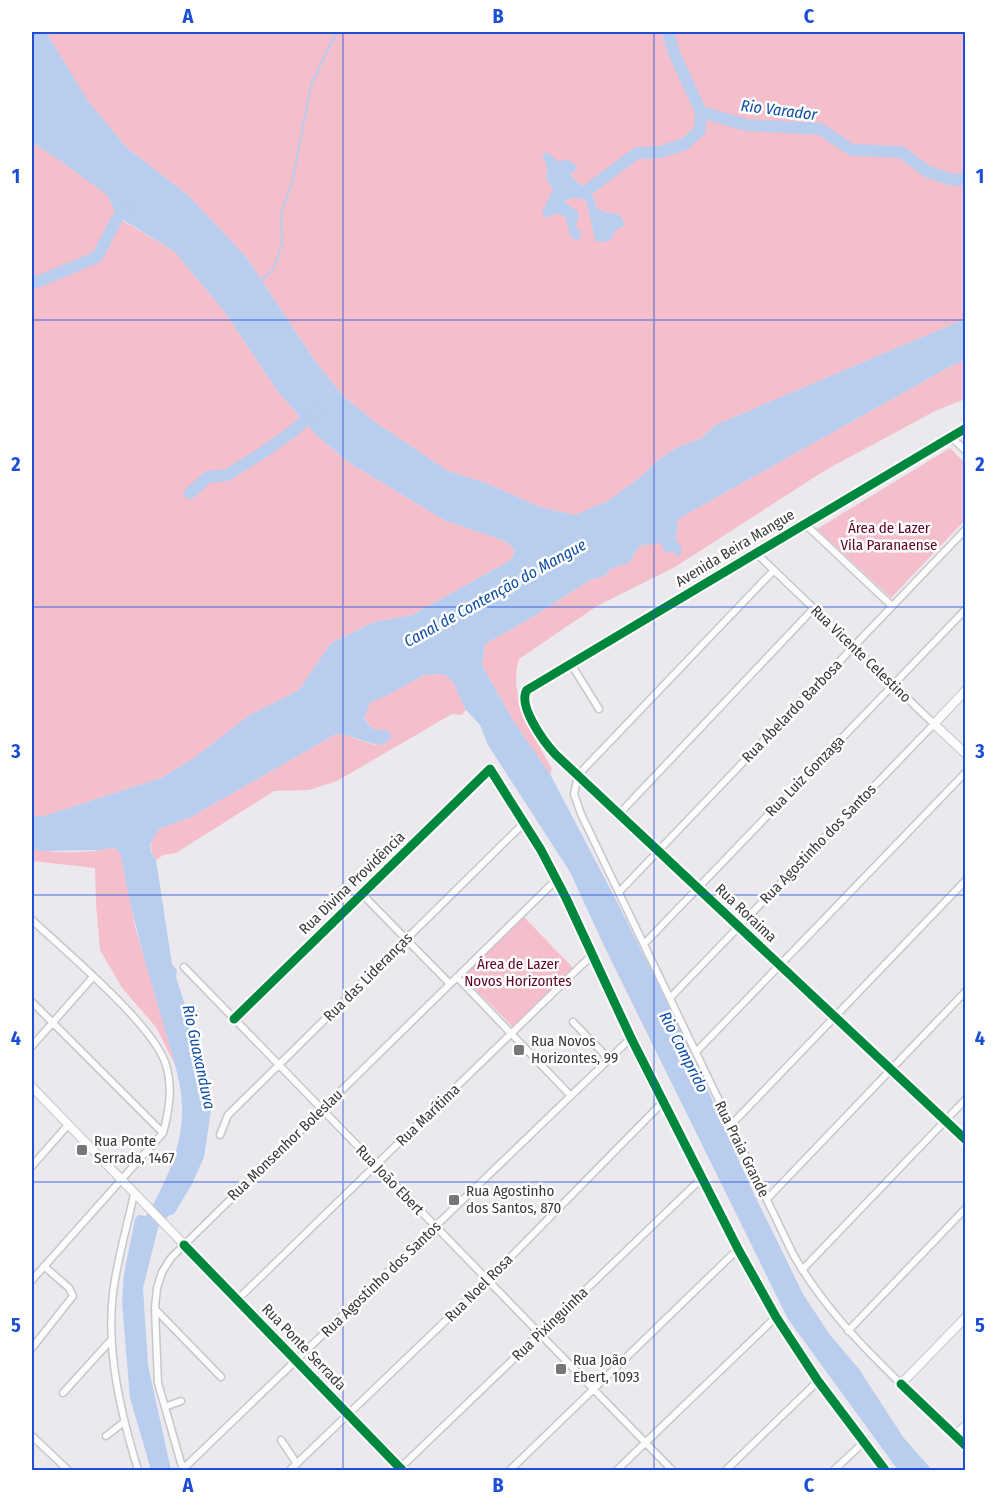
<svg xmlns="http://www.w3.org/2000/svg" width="997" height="1502" viewBox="0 0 997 1502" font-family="'Fira Sans Condensed',sans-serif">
<rect width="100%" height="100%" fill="#ebe9ed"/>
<path fill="#f5becb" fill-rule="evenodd" d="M46 32H965V319L715 425 702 438 678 447 658 460 643 475 608 501 575 515 540 507 486 483 448 471 375 422 344 397 315 361 247 258 189 196 126 147 88 102ZM547 167H578L570 175 579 184 590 188 597 208 604 212 620 215 592 230 593 221 585 199 572 198 563 201 579 213 575 228 577 241 570 235 566 218 558 213 553 188 546 179Z
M32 142 62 162 108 195 118 218 174 251 224 311 279 393 314 433 348 462 444 520 505 541 515 550 511 560 412 615 374 622 331 643 299 690 248 716 194 758 161 778 44 816H32Z
M965 360V399L935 411 824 471 675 567 597 606 519 659C507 696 535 738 552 769L550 774 514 722 482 665 485 644 531 618 592 579 603 577 612 568 629 563 639 546 676 540 678 519 951 366Z
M950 448 965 463V520L891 598 817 529Z
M444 674 453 682 466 710 462 715 452 714 337 781 309 790 274 791 176 853 163 855 156 860C148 848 150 839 159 829L191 817 336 734H342L375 745 388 731 373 729 364 718 370 702 392 693 424 675Z
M112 847 116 849 121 855 135 926 176 1067 156 1027 122 988 100 950 96 903 95 868 32 861V849C53 853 92 854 112 847Z
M524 917 573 968 513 1027 463 977Z"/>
<path fill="#b9cdef" d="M32 32H46L88 101 126 147 189 196 247 258 315 361 344 397 375 422 448 471 486 483 540 507 575 515 608 501 643 475 658 460 678 447 702 438 715 425 965 319V360L951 366 678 519 676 540 682 547 680 556 675 555 674 551 666 553 660 543 639 546 629 563 612 568 603 577 592 579 531 618 485 644 482 665 514 722 550 774 615 898 680 1028 754 1194 803 1294 830 1335 859 1369 903 1437 932 1470H898L788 1319 606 950 570 872 488 745 480 725 466 710 453 682 444 674 424 675 392 693 370 703 364 719 373 729 388 731 392 736 384 745C367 745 353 734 336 734L191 817 159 829 150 844 151 852 156 860 172 964 177 970 176 977 210 1083 211 1110 204 1157 192 1184 174 1214 168 1216 158 1228 143 1288 148 1365 171 1470H151L130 1398 122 1302 124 1274 135 1219 138 1215 146 1216C164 1188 182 1147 182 1113 183 1081 170 1050 162 1019 146 965 130 911 121 855L116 849 112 847 103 850 42 851 32 849V816H44L161 778 194 758 248 716 299 690 331 643 374 622 412 615 511 560 515 550 505 541 444 520 348 462 314 433 279 393 224 311 174 251 118 217 107 195 62 162 32 142Z
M548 153 558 161 568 160 578 167 570 175 579 184 590 188 597 208 604 212 620 215 625 225 615 231 610 241 596 242C591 227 591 215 585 199L572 198 564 201 579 213 576 227 582 234 577 241 570 236 566 218 558 213 546 218 542 212 553 189 546 179 547 167 542 154Z"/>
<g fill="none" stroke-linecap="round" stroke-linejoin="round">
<path stroke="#b9cdef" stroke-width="2" d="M261 281 274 268 282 245 281 214 292 183 311 85 335 35 339 32"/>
<path stroke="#b9cdef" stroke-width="12" d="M668 32 674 53 701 112 746 125 820 129 852 150 901 152 928 172 953 180 966 179
M590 188 637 153 660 152 685 144 700 130 701 112
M32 283 40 281 97 257 118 217 128 206
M190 493 208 477 227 475 262 453 292 432 316 411"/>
<g stroke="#c8c6ca" stroke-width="9">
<path id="minor" d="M966 428 527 690C517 705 544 742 555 754L966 1140
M950 436 966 451
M805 524 892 606
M774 570 578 775 574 794 581 814 793 1254C822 1305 860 1344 901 1384
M571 664 599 709
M619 814 814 608
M619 892 966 529
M362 894 450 984
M32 920C64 950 155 1026 166 1065 173 1088 169 1111 163 1133L32 1280
M644 944 966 609
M184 967 672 1470
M457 977 571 1096
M670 998 934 724 756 553
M32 1002 163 1133
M234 1019 490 769 541 850 566 898 631 1038 738 1249 776 1317 818 1381 885 1470
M573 1022 609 1059
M32 1046 93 977
M696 1052 966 772
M731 1125 966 880
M220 1135 228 1115 524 823
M32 1166 68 1125
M134 1194C127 1227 117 1260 113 1293 106 1352 121 1414 138 1470
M767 1199 966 991
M802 1270 966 1099
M237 1300 592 955
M155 1309 221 1377
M848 1331 966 1208
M32 1348 73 1296 69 1288 44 1266
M63 1393 112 1339
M165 1407 181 1401
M32 1436 68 1470
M106 1436 124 1422
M281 1440 297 1464
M183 1469 631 1038
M183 1470 158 1383 155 1308 157 1288 162 1272 171 1258 184 1245 556 880
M290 1470 488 1280 663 1102
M398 1470 702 1178
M510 1470 738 1249
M617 1470 776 1317
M726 1470 818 1381
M834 1470 863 1443"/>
</g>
<g stroke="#c8c6ca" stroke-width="10">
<path id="tertiary" d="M966 690 934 724 966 754
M32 1087 402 1470
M966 1317 901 1384 966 1446
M955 1436 966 1425"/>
</g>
<use href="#minor" stroke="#fcfcfc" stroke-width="6"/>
<use href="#tertiary" stroke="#fcfcfc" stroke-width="8"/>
<g stroke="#fff" stroke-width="13">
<path id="cycleway" d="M966 428 527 690C517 705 544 742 555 754L966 1140
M234 1019 490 769 541 850 566 898 631 1038 738 1249 776 1317 818 1381 885 1470
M184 1245 402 1470
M901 1384 966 1446"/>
</g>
<use href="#cycleway" stroke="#00873e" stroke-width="9"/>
</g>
<path fill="none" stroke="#1d4ed8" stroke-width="1.5" stroke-opacity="0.55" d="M343 32V1470M654 32V1470M32 320H966M32 607H966M32 895H966M32 1182H966"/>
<g fill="#787679" stroke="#fff" stroke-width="2">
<rect x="513" y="1044" width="12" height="12" rx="3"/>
<rect x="76" y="1144" width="12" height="12" rx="3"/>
<rect x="448" y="1194" width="12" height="12" rx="3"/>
<rect x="555" y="1363" width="12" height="12" rx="3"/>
</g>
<g text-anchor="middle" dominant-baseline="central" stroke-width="5" stroke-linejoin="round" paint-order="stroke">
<g font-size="15" fill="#600529" stroke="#fff">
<text x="889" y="528">Área de Lazer<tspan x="889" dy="17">Vila Paranaense</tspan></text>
<text x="518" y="964">Área de Lazer<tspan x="518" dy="17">Novos Horizontes</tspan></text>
</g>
<g font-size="15" fill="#3a383b" stroke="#fff">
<text transform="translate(735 548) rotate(-31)">Avenida Beira Mangue</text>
<text transform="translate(861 654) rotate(44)">Rua Vicente Celestino</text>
<text transform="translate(792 711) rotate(-46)">Rua Abelardo Barbosa</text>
<text transform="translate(805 776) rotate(-46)">Rua Luiz Gonzaga</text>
<text transform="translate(818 844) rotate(-46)">Rua Agostinho dos Santos</text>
<text transform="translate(352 883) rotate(-44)">Rua Divina Providência</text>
<text transform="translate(746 913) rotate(43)">Rua Roraima</text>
<text transform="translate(368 977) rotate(-45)">Rua das Lideranças</text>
<text transform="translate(428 1115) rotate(-44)">Rua Marítima</text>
<text transform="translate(285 1145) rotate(-44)">Rua Monsenhor Boleslau</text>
<text transform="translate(742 1149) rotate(64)">Rua Praia Grande</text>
<text transform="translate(390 1180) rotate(46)">Rua João Ebert</text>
<text transform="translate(381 1279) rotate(-44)">Rua Agostinho dos Santos</text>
<text transform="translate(479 1288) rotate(-45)">Rua Noel Rosa</text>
<text transform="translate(550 1324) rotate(-44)">Rua Pixinguinha</text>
<text transform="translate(304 1347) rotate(46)">Rua Ponte Serrada</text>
</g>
<g font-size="15" fill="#3a383b" stroke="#fff" text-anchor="start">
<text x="531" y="1041">Rua Novos<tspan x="531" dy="17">Horizontes, 99</tspan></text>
<text x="94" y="1141">Rua Ponte<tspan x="94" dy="17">Serrada, 1467</tspan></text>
<text x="466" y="1191">Rua Agostinho<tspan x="466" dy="17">dos Santos, 870</tspan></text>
<text x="573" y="1360">Rua João<tspan x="573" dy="17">Ebert, 1093</tspan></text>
</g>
<g font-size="16" font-style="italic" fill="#104ea5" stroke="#fff">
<text transform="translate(779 110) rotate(7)">Rio Varador</text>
<text transform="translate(495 593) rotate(-29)">Canal de Contenção do Mangue</text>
<text transform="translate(684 1052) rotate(63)">Rio Comprido</text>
<text transform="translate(199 1057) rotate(78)">Rio Guaxanduva</text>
</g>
</g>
<rect width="997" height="1502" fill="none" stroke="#ffffff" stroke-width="66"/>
<rect x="33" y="33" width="931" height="1436" fill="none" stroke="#1d4ed8" stroke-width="2"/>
<g font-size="20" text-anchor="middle" font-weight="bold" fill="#1d4ed8">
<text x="188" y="23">A</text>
<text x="498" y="23">B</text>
<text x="809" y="23">C</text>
<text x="16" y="183">1</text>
<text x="980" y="183">1</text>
<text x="16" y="471">2</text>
<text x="980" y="471">2</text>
<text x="16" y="758">3</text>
<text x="980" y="758">3</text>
<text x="16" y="1045">4</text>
<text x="980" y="1045">4</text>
<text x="16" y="1332">5</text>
<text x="980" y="1332">5</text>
<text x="188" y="1492">A</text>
<text x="498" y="1492">B</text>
<text x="809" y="1492">C</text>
</g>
</svg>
